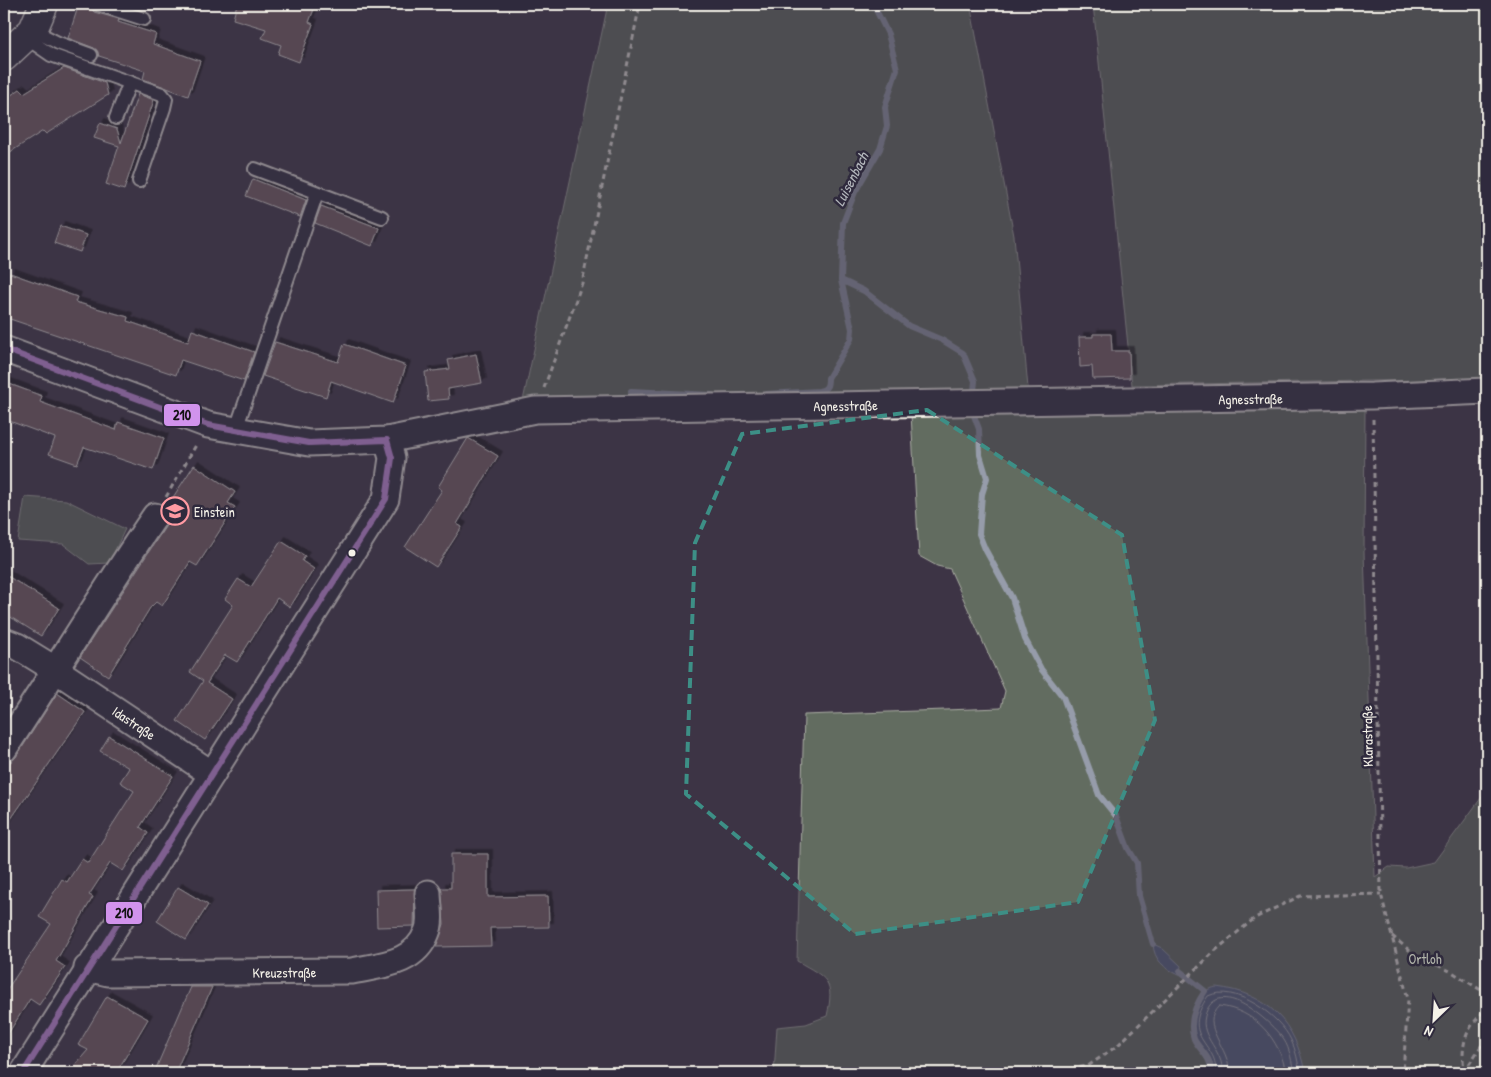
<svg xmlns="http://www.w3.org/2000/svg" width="1491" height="1077" viewBox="0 0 1491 1077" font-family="'Patrick Hand',sans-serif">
<defs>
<filter id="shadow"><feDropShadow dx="4.5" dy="-4.5" stdDeviation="0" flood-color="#0009"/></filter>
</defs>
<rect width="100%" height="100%" fill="#3d3445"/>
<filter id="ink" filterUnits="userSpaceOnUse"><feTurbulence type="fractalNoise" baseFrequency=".02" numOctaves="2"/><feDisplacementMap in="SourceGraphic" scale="10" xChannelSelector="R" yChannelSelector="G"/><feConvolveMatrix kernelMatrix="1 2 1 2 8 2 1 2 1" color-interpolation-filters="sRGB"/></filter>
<g filter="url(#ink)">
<path fill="#626c60" stroke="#abaea4" d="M608 4H970L1014 236 1028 388 1027 413 1365 409 1364 552 1375 877 1389 867 1406 868 1434 862 1487 790V1073H774L777 1027 806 1024 827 1016C835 980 827 978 797 961L804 715 1001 708 1005 691 950 569 937 566 919 556 911 414 612 419 518 424Z
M1093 4H1487V379L1132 385Z
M25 497 66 500 125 529 109 563 89 564 63 544 18 541Z"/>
<path fill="#576480" stroke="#969caa" d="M1153 944 1162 948 1181 966 1179 975C1164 968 1154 960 1153 944Z
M1216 987C1268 993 1296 1023 1305 1073H1210C1214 1059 1199 1050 1194 1039 1189 1026 1194 1001 1205 991 1208 989 1213 988 1216 987Z"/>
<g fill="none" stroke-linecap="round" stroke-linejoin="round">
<path stroke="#b5b9be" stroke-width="1" d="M1215 1073C1221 1044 1178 1040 1208 996 1235 983 1280 1016 1291 1040 1296 1050 1298 1062 1300 1073
M1222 1073C1225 1051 1199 1038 1205 1016 1216 973 1270 1020 1284 1040 1290 1049 1292 1063 1294 1073
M1229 1073C1231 1048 1198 1026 1219 1006 1255 1010 1280 1039 1286 1073"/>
<path stroke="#969caa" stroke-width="6" d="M873 4 888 34 897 69 885 107 887 126 880 149 855 192 843 223 841 280 864 291 909 326 942 340 963 353 975 381 974 391
M631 391 712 395
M767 394 819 391C827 389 828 386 828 378L851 339 852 329 841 280
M973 413 979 429 980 455 987 478 982 494 979 534 985 549 1012 598 1025 639 1041 669 1063 697 1099 795 1116 816 1128 848 1137 863 1139 896 1153 944
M1180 971 1205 991C1196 1004 1188 1022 1194 1039 1199 1050 1214 1059 1210 1073"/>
</g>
<path fill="#745d63" stroke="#f4f1e8" filter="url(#shadow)" d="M79 4 89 6 94 12 119 19 118 22 156 34 153 44 200 61 188 96 143 79 145 71 99 56 94 48 68 38Z
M237 4H316L309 22 313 24 299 62 278 54 281 45 262 38 266 29 233 19Z
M64 68 105 83 108 95 46 134 43 131 4 156V100L20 89 24 93Z
M138 94 154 100 124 190 106 184 119 146 94 138 100 123 117 129 121 143Z
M253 179 306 200 300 217 246 196Z
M321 206 379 228 372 246 315 223Z
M60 226 86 235 80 252 54 243Z
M10 273 77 297 75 302 128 317 127 321 188 342 192 330 254 352 244 381 181 360 176 375 4 317V289Z
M1093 334H1111L1112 351H1129L1130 378 1093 379 1092 366 1080 367 1079 337H1093Z
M275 342 338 362 344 344 406 366 393 403 331 381 326 397 263 376Z
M476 354 482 383 448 389 449 399 428 401 425 372 450 369 448 360Z
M4 382 42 396 40 402 116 430 118 422 164 438 153 470 84 447 77 464 49 454 55 438 4 419Z
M468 438 498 456 457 524 462 527 436 567 405 547 442 490 438 487Z
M194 465 235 492 228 503 235 507 197 566 190 562 162 606 156 602 150 608 108 676 80 657 167 524 169 517 166 508Z
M281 541 305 556 302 561 314 569 290 607 277 598 237 662 225 655 207 683 232 699 205 740 177 721 203 681 190 672 233 605 225 599 238 579 251 587Z
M4 574 59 608 41 636 4 613Z
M57 693 85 712 4 829V768L16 757Z
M109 736 173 776 140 827 148 833 123 871 110 863 89 895 93 897 56 961 65 967 39 1005 30 999 4 1040V994L51 924 39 917 62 879 67 882 82 859 88 863 134 791 120 782 129 768 100 751Z
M451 854H488V897L548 896 549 927 490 928 491 946 436 947 444 924 441 888H451Z
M178 887 208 905 186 940 157 921Z
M415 889 414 926 377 927 376 890Z
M191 987H212L175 1073H154Z
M107 996 148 1019 116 1073H68L88 1050 78 1045Z"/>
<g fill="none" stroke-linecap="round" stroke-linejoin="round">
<g stroke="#f4f1e8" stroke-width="16">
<path id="lane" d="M97 4 144 19
M33 30 58 43 91 55
M25 37 51 55 162 94 166 99 164 108 139 181
M116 118 130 82
M255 169 382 217
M236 429 317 193"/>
</g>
<g stroke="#f4f1e8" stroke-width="29">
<g id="street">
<path id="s1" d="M4 349 208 425 309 443 387 440 535 410 1372 396 1487 391"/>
<path id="s2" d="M4 641 17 646 56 670 212 774"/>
<path d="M4 749C55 672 103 592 155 516"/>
<path id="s3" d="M87 968 108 973 352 971C381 965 415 964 427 932 432 921 428 904 428 893"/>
<path d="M23 1073 386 499 392 458 387 440"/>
</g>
</g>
<g stroke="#f4f1e8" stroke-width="31">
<path id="secondary" d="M4 57 33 30 44 4"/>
</g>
<path stroke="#f4f1e8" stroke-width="3" stroke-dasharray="5 4" stroke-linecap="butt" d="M544 388 582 283 640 4
M1373 419 1381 894 1408 999 1403 1073
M166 497 196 445
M1392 936 1414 954 1452 972 1484 992 1487 997
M1464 1072 1487 1037
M875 1073H897
M909 1073 1058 1071 1088 1066 1117 1046 1216 950 1255 918 1300 896 1381 894
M1464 1073C1461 1044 1464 1029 1487 1009"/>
<use href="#lane" stroke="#2f2a3d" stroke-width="12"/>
<use href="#street" stroke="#2f2a3d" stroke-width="25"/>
<use href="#secondary" stroke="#2f2a3d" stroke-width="28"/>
<g stroke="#2f2a3d" stroke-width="10">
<path id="bus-1" d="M4 349 208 425 309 443 387 440 392 458 386 499 23 1073"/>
</g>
<use href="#bus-1" stroke="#d193ec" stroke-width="6"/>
</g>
</g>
<path d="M0 0H1491V1077H0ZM927 410 1122 535 1155 720 1078 902 855 934 686 794 695 543 742 434Z" fill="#3d3445" fill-opacity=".55" fill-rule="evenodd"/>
<path fill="none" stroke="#3d8f86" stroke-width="4" stroke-dasharray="10 6" stroke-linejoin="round" d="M927 410 1122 535 1155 720 1078 902 855 934 686 794 695 543 742 434Z"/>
<defs>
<g id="school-ring" transform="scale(1.4375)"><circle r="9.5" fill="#2f2a3d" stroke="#ff9aa2" stroke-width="1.5"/><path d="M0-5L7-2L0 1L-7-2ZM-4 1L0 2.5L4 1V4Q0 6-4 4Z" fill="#ff9aa2"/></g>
</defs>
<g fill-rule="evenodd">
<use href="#school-ring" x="175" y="511"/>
</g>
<circle fill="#f4f1e8" stroke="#2f2a3d" stroke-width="2" cx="352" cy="553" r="4.5"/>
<g text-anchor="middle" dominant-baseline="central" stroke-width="5" stroke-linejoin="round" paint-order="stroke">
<g font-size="14" fill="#f4f1e8" stroke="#2f2a3d">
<text stroke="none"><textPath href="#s1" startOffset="1265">Agnesstraße</textPath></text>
<text stroke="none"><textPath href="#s1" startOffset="860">Agnesstraße</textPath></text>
<text stroke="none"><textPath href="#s2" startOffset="154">Idastraße</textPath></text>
<text transform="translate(1367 736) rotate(-91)">Klarastraße</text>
<text stroke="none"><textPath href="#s3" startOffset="198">Kreuzstraße</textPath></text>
</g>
<g font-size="14" fill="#f4f1e8" stroke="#2f2a3d" text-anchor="start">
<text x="194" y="511">Einstein</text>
</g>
<g font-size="14" fill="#b2b5ab" stroke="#2f2a3d">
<text x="1425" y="958">Ortloh</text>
</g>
<g font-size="15" font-style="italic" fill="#b5b9be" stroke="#2f2a3d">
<text transform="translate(851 179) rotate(-63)">Luisenbach</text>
</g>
</g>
<g stroke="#2f2a3d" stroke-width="2">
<rect x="163" y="403" width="38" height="24" rx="5" fill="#d193ec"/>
<rect x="105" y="901" width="38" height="24" rx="5" fill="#d193ec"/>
</g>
<g font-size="14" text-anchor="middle" font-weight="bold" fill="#111">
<text x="182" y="420">210</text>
<text x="124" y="918">210</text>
</g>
<rect width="1491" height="1077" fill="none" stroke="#2f2a3d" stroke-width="20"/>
<rect x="10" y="10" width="1471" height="1057" fill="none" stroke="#f4f1e8" stroke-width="2" filter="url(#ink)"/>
<g transform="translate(1434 1020) rotate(205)" stroke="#2f2a3d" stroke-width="4" paint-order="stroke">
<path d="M0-4L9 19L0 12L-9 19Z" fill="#f4f1e8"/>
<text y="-8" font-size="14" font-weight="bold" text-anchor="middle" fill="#f4f1e8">N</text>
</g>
</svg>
